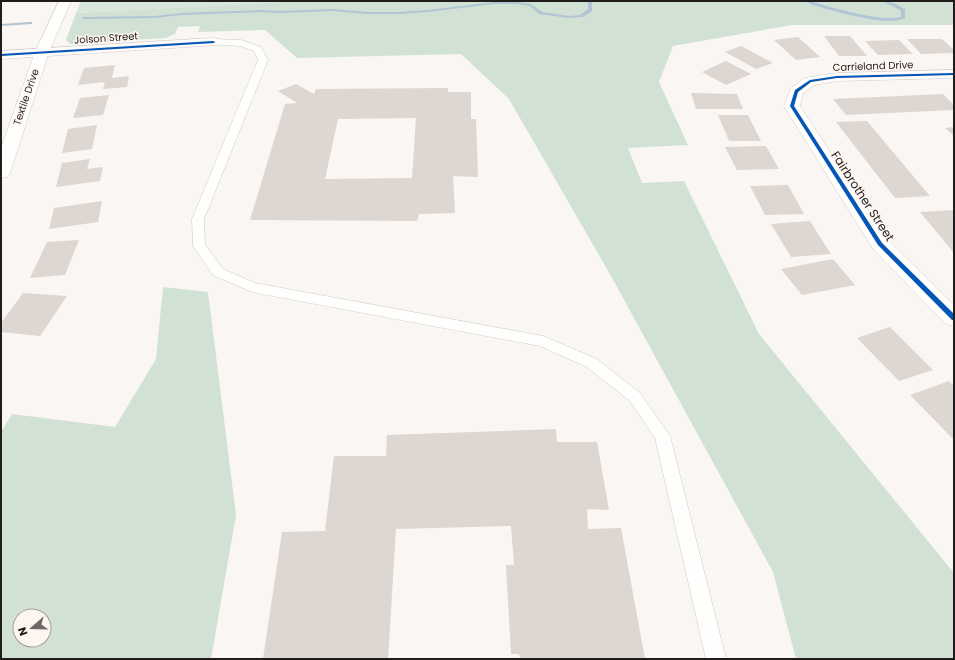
<svg xmlns="http://www.w3.org/2000/svg" width="955" height="660" viewBox="0 0 955 660" font-family="Poppins,sans-serif">
<rect width="100%" height="100%" fill="#faf6f4"/>
<path fill="#d9e6dc" d="M81 1H301L76 13Z"/>
<path fill="#d1e2d5" fill-rule="evenodd" d="M301 1H954V25H792L673 46 659 82 688 145 628 148 642 183 684 181 759 334 954 573V659H796L773 572 611 276 509 99 461 54 297 58 265 30 198 32 200 26 178 27 175 34 166 38 70 44 66 40 76 13Z
M163 287 208 292 236 515 211 659H1V432L12 414 115 427 156 359ZM20 616H44V640H20Z"/>
<g fill="none" stroke-linecap="round" stroke-linejoin="round">
<path fill="#b2c5d4" fill-rule="evenodd" d="M588 1H592V11L583 17 569 18 539 14 530 6 517 4H494L428 12 399 14H366L332 11 280 13 260 12 181 15 155 18 84 19 82 18 84 17 155 16 181 13 260 10 280 11 332 9 366 12H399L428 10 494 2H517L531 4 542 12 569 16 580 15 588 9Z
M806 1C814 1 822 5 830 7 852 12 878 21 901 17V11L891 5 881 1C890 1 896 4 905 9V18C888 28 832 10 812 5Z
M951 1H954V2H951Z
M30 22H32V24L1 26V24Z"/>
</g>
<path fill="#ddd6d1" fill-rule="evenodd" d="M824 36H850L867 56H839Z
M798 37 820 57 796 60 774 40Z
M907 39H942L954 50V53L921 54Z
M899 40 913 54 878 55 865 41Z
M741 46 773 63 756 69 725 52Z
M726 61 751 74 726 85 702 72Z
M115 65 112 78 129 76 127 87 103 89 105 82 78 85 84 68Z
M296 84 314 94 316 89 448 88V92H471V119H476L478 177 453 176 455 213 419 214 417 221 250 220 285 104 297 103 278 91ZM416 118 412 178 325 179 338 119Z
M691 93 737 94 743 109H696Z
M943 94 954 105V110L846 115 833 99Z
M109 95 103 115 73 118 80 98Z
M718 115H748L761 141H729Z
M867 121 930 196 895 198 836 122Z
M97 125 92 149 62 153 68 129Z
M954 127V136L945 128Z
M766 146 779 169 737 170 725 147Z
M90 159 87 169 103 167 100 181 56 187 62 163Z
M788 185 804 214 765 215 750 186Z
M102 201 98 222 49 229 54 208Z
M954 210V253L920 212Z
M810 221 831 254 791 257 771 224Z
M79 240 65 275 30 278 47 242Z
M833 259 855 285 802 295 781 269Z
M23 293 67 296 40 336 1 332V323Z
M890 327 933 370 899 381 857 338Z
M949 381 954 386V440L910 395Z
M556 429 557 442H597L609 510 587 509 588 529 621 528 645 659H520L519 654H511L506 565H514L511 526 396 529 388 659H263L282 532 325 531 334 456H386L387 435Z"/>
<g fill="none" stroke-linecap="round" stroke-linejoin="round">
<g stroke="#cecbc9" stroke-width="1">
<path id="service" d="M213 39 241 40 261 47 268 60 204 219 205 245 223 269 255 283 543 336 597 359 640 393 670 436 726 659H706L655 438 630 401 587 367 540 346 252 292 213 275 193 246 192 219 258 60 254 51 240 46 210 44 209 42Z"/>
</g>
<g stroke="#cecbc9" stroke-width="1">
<path id="minor" d="M213 38 218 39 220 42 218 45 1 59V51Z
M954 70V78L837 81 814 85 803 93 800 106 887 239 954 305V326L946 324 873 249 784 106 791 88 805 78 810 77 837 73Z"/>
</g>
<g stroke="#cecbc9" stroke-width="1">
<path id="tertiary" d="M59 1H71L49 52 10 173 7 177 1 178V148L35 52Z"/>
</g>
<use href="#service" fill="#fefefd" fill-rule="evenodd"/>
<use href="#minor" fill="#fefefd" fill-rule="evenodd"/>
<use href="#tertiary" fill="#fefefd" fill-rule="evenodd"/>
<g stroke="#fef5f0" stroke-width="2">
<path id="cycleway" d="M213 41 215 42 214 43 1 56V54Z
M954 73V75L837 78 811 82 798 92 794 106 882 243 954 314V320H952L878 245 790 106 795 90 810 80 837 76Z"/>
</g>
<use href="#cycleway" fill="#0057b8" fill-rule="evenodd"/>
</g>
<g text-anchor="middle" dominant-baseline="central" stroke-width="3" stroke-linejoin="round" paint-order="stroke">
<g font-size="10" fill="#201c1b" stroke="#fef5f0">
<text transform="translate(106 38) rotate(-4)">Jolson Street</text>
<text transform="translate(873 66) rotate(-2)">Carrieland Drive</text>
<text transform="translate(26 97) rotate(-71)">Textile Drive</text>
</g>
<g font-size="12" fill="#201c1b" stroke="#fef5f0">
<text transform="translate(863 196) rotate(57)">Fairbrother Street</text>
</g>
</g>
<rect width="955" height="660" fill="none" stroke="#201c1b" stroke-width="4"/>
<g transform="translate(32 628) rotate(250)"><circle r="19" fill="#fef5f0" stroke="#a59e9b"/>
<path d="M0-3L7 15L0 10L-7 15Z" fill="#6c6867"/>
<text y="-6" font-size="11" font-weight="bold" text-anchor="middle" fill="#201c1b">N</text>
</g>
</svg>
